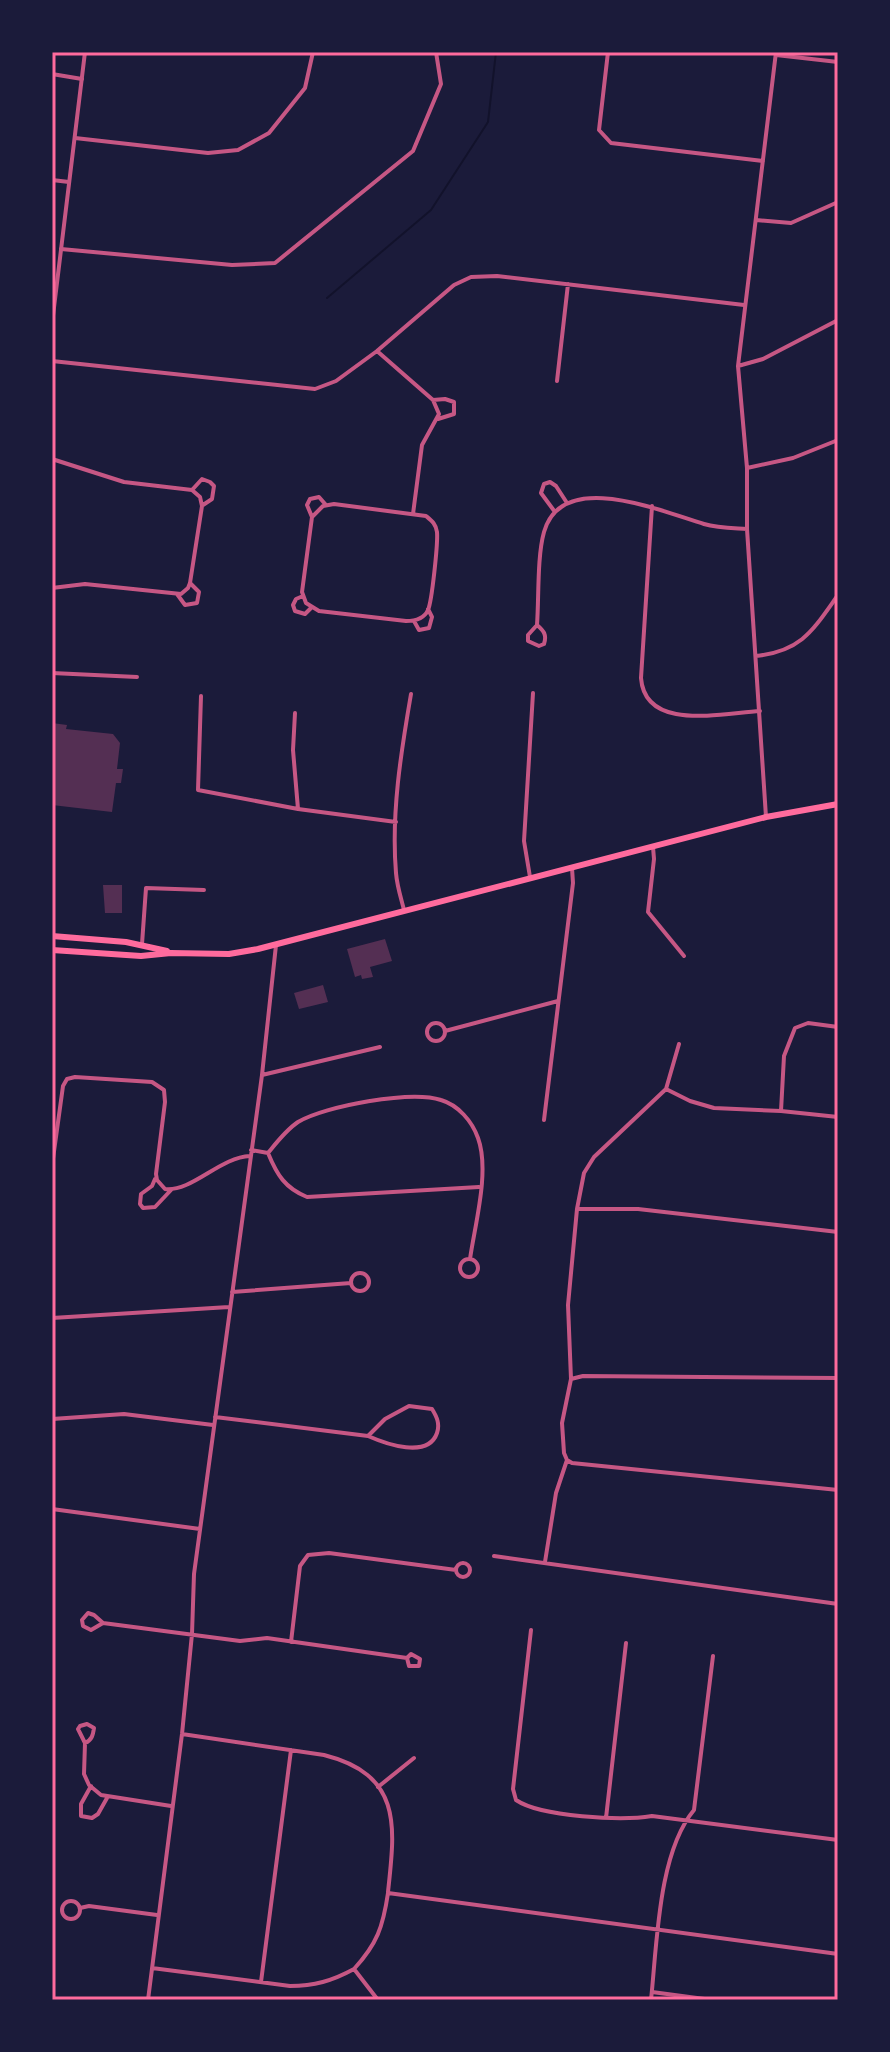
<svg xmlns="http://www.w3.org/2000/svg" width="890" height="2052" viewBox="0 0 890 2052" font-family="'Varela Round',sans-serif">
<rect width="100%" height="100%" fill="#1b1b3a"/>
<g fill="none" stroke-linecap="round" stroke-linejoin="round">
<path stroke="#12122b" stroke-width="2" d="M327 298 431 210 488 122 496 52"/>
</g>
<path fill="#542f53" d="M52 723 67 725 66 729 113 734 120 743 117 769H123L121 783H116L112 812 52 805Z
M103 885H122V913H105Z
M385 939 392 961 370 967 373 977 362 979 361 975 355 977 347 949Z
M323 985 328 1002 299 1009 294 993Z"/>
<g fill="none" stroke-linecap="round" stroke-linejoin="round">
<path stroke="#c65784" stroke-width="4" d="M608 52 599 130 611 143 763 161
M776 55 838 62
M52 74 82 79
M75 138 208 153 238 150 269 133 305 88 313 52
M52 180 69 182
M756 220 791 223 838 202
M61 249 232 265 275 263 413 151 441 84 436 52
M377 351 433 400 439 414 422 445 413 514
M52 361 315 389 336 381 377 351 454 285 471 277 497 276 744 305
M738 366 763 359 838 320
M557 381 568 284
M433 400 445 399 454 402V414L438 419
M52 459 124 482 192 490 200 497 202 506 190 583 188 588 181 594 85 584 52 588
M747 468 793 458 838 440
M192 490 202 479 210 482 214 486 212 499 203 505
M334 504 426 516C432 521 436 524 437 532 438 543 432 601 428 610 424 619 414 621 406 621L319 611 306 603 302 592 312 517 323 506Z
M652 506 641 678C645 732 722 713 760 711
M555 512 541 493 544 484 550 482 556 486 567 503
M312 517 307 505 310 499 319 497 326 505
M177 594 185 605 197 603 199 592 190 583
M303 596 296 599 293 605 295 611 305 614 311 608
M414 621 419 630 429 628 432 617 428 609
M537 625 528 635V641L539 646 544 644C547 635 544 631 537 625 539 598 537 557 544 532 562 468 663 512 704 524 718 528 733 528 747 529
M756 656C802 651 813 630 838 595
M52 673 137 677
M201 696 198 790 298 809 396 822
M295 713 293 750 298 809
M766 817 747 529V468L738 366 776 52
M653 847 654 859 648 912 684 956
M530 877 524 841 533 693
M404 910C401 898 397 886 396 873 391 814 401 752 411 694
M142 944 146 888 204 890
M427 1032a9 9 0 1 1 18 0a9 9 0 1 1-18 0Z
M445 1031 558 1001
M262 1075 380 1047
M666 1089 690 1101 714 1108 781 1111 838 1117
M781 1111 784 1056 795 1028 808 1023 838 1027
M544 1120 573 883 572 868
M251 1150 268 1153
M268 1153C277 1142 286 1130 298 1122 325 1106 411 1090 441 1100 458 1105 472 1121 478 1138 490 1171 475 1224 470 1259
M268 1153C277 1175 285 1188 307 1197L479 1187
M52 1166 63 1086 67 1079 75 1077 152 1082 164 1090 165 1102 156 1174 157 1180 165 1189C192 1192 220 1157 250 1156
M155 1179 152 1186 141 1194 140 1204 143 1208 155 1207 171 1190
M577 1209H638L838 1232
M460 1268a9 9 0 1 1 18 0a9 9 0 1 1-18 0Z
M351 1282a9 9 0 1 1 18 0a9 9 0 1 1-18 0Z
M232 1292 351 1283
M52 1318 229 1307
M571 1379 583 1376 838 1378
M409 1406 432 1409C437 1417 440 1424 437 1433 428 1459 386 1444 368 1436L385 1419Z
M215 1417 368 1436
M52 1419 124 1414 213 1425
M567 1460 572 1463 838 1490
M52 1509 200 1529
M494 1556 838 1604
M545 1562 556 1493 567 1460 564 1453 562 1423 571 1379 568 1305 577 1209 584 1173 594 1157 666 1089 679 1044
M456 1570a7 7 0 1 1 14 0a7 7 0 1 1-14 0Z
M103 1623 94 1615 88 1613 82 1620 83 1626 91 1630 103 1623 240 1641 267 1638 407 1658 409 1666H419L420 1659 411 1654 407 1658
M531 1630 513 1789 516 1800C541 1817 622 1821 652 1816L838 1840
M291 1642 300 1566 308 1555 329 1553 456 1570
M182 1734 324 1755C403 1775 395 1827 388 1892
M85 1743C92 1740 93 1735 94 1728L87 1724 80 1726 78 1729 85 1743 84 1774 89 1785 101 1795 171 1806
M91 1786 81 1804V1816L92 1818 98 1814 107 1798
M378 1787 414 1758
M606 1818 626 1643
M62 1910a9 9 0 1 1 18 0a9 9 0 1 1-18 0Z
M80 1908 89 1906 157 1915
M152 1968 290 1986C314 1986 332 1981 354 1969L378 2000
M354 1969C377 1944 383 1927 388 1893L838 1954
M261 1982 291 1750
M652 1992 712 2000
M148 2000 182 1734 192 1634 194 1574 262 1075 276 945
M651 2000C657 1945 658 1853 694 1810L713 1656"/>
<path stroke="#c65784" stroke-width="4" d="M52 324 85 52"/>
<path stroke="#ff6b9d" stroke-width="6" d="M52 936 126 942 167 951
M52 950 141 956 171 953 229 954 258 949 766 817 838 804"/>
</g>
<rect width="890" height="2052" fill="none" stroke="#1b1b3a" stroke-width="108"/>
<rect x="54" y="54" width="782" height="1944" fill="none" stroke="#ff6b9d" stroke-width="3"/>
</svg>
